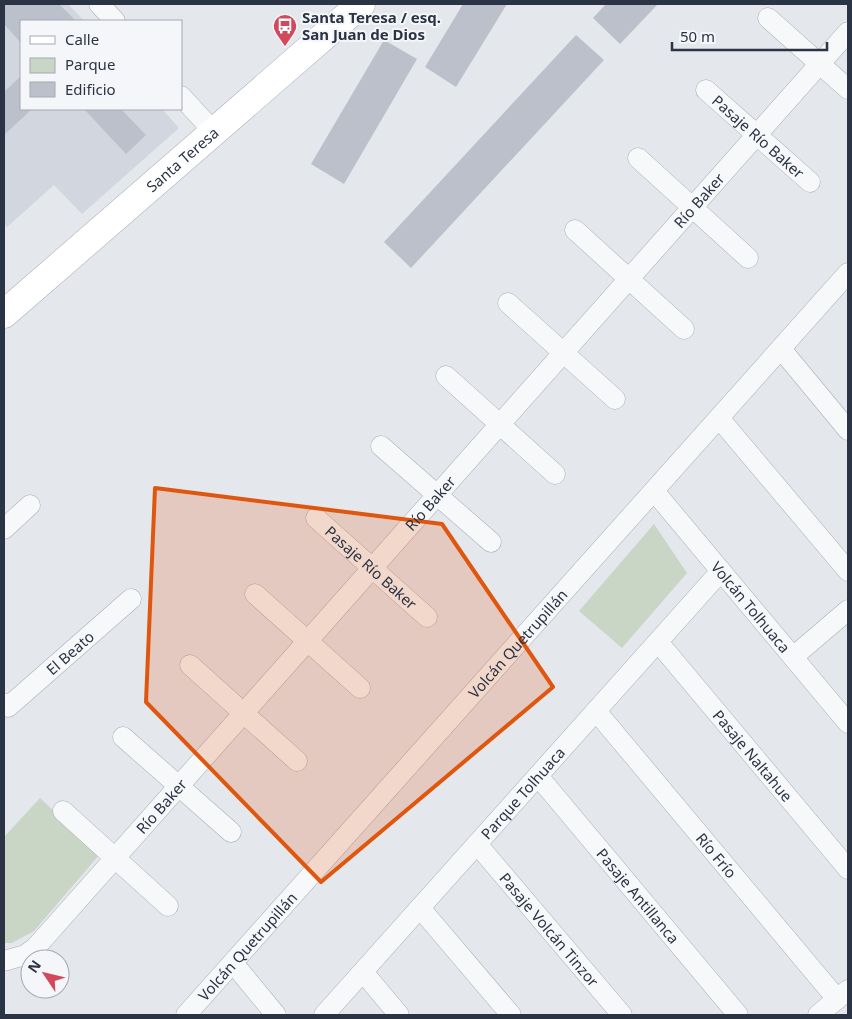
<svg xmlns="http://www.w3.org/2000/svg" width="852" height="1019" viewBox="0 0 852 1019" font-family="'Noto Sans',sans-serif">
<rect width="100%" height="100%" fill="#e4e7ec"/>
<path fill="#d2d6de" d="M4 4H68L84 21H21V109H162L179 128 82 214 54 185 7 227 4 223Z"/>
<path fill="#c9d6c5" d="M654 524 687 573 622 648 579 611Z
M40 798 100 854 34 931 12 943H4V837Z"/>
<path fill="#bbc0ca" d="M4 4H59L76 21H21V43L4 24Z
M463 4H507L456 87 425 67Z
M606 4H658L620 44 593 18Z
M576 35 604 60 411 268 384 242Z
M384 40 417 59 344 184 311 164Z
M21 76V109H32L4 135V92Z
M84 109H121L146 135 126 154Z"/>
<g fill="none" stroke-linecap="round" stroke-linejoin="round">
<g stroke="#a9aeb7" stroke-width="21">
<g id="street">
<path d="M99 4 115 21"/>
<path d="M768 18 848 89"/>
<path id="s1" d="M706 90 810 182"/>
<path d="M181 96 214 132"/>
<path d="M638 158 748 258"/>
<path d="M575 230 684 329"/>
<path d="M508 303 615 399"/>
<path d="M781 349 848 430"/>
<path d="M446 376 555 474"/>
<path d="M719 418 848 571"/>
<path d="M381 446 491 542"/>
<path id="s2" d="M654 491 848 723"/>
<path id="s3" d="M316 518 427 617"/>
<path d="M4 529 30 505"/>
<path d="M255 594 360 688"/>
<path id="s4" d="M658 642 848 869"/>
<path d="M793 657 848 610"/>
<path d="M190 665 297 761"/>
<path id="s5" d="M4 703 8 707 131 599"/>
<path id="s6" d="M596 711 837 999"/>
<path d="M123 737 231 832"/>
<path id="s7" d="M538 776 738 1015"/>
<path d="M63 811 168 906"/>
<path id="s8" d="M477 844 622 1015"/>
<path d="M420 908 511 1015"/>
<path id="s9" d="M4 961 25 955 36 947 848 32"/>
<path d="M233 963 276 1015"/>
<path d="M363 972 399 1015"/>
<path id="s10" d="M186 1015 848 273"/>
<path id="s11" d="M324 1015 721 571"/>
<path d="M818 1015 848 990"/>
</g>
</g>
<g stroke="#a9aeb7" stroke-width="29">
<g id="secondary">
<path id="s12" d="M4 314 361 4"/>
</g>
</g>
<use href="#street" stroke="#f7f8fa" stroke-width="20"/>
<use href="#secondary" stroke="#fff" stroke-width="28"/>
</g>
<path fill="#df570f" fill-opacity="0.2" stroke="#df570f" stroke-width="4" stroke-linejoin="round" d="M155 488 442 524 553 687 321 882 146 702Z"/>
<defs>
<g id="bus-pin" transform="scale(1.25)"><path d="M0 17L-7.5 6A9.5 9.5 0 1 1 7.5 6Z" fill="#d1495b" stroke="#f4f6f9"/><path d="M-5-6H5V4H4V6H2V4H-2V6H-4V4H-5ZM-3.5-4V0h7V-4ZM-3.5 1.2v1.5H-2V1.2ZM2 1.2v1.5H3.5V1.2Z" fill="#fff"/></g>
</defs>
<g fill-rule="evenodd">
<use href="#bus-pin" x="285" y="26"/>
</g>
<g text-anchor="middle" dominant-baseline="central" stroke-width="4" stroke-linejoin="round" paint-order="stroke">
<g font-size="15" font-weight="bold" fill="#2b3445" stroke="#f4f6f9" text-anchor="start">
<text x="302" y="17">Santa Teresa / esq.<tspan x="302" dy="17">San Juan de Dios</tspan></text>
</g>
<g font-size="15" fill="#2b3445" stroke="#f4f6f9">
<text stroke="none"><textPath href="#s1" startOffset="70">Pasaje Río Baker</textPath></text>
<text stroke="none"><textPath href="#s12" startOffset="236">Santa Teresa</textPath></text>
<text stroke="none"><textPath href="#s9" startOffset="1034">Río Baker</textPath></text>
<text stroke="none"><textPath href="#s9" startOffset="629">Río Baker</textPath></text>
<text stroke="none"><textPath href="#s3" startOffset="74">Pasaje Río Baker</textPath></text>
<text stroke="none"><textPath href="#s2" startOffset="151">Volcán Tolhuaca</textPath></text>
<text stroke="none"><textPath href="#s10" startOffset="498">Volcán Quetrupillán</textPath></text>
<text stroke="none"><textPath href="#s5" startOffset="88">El Beato</textPath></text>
<text stroke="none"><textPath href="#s4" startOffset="148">Pasaje Naltahue</textPath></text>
<text stroke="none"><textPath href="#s11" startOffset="298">Parque Tolhuaca</textPath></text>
<text stroke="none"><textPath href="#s9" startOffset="224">Río Baker</textPath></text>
<text stroke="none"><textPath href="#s6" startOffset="188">Río Frío</textPath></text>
<text stroke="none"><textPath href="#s7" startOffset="156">Pasaje Antillanca</textPath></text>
<text stroke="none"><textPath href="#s8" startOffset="112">Pasaje Volcán Tinzor</textPath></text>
<text stroke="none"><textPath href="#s10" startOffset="92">Volcán Quetrupillán</textPath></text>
</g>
</g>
<rect width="852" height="1019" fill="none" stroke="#2b3445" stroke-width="10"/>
<rect x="20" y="20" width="162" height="90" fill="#f4f6f9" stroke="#a4a8b1"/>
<rect x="30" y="36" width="25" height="8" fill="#ffffff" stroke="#a4a8b1"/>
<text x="65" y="45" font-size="15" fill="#2b3445">Calle</text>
<rect x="30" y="58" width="25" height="15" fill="#c9d6c5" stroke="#a4a8b1"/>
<text x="65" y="70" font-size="15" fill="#2b3445">Parque</text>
<rect x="30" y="82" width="25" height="15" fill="#bbc0ca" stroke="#a4a8b1"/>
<text x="65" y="95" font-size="15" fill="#2b3445">Edificio</text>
<g transform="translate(45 974) rotate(305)"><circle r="24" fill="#f4f6f9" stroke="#a4a8b1"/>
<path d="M0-4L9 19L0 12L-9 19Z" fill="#d1495b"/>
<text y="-8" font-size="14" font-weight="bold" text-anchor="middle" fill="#2b3445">N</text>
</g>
<path d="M672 42v8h155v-8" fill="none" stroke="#2b3445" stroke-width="2.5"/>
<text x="680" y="42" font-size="15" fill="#2b3445" stroke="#f4f6f9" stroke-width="4" paint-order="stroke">50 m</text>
</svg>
